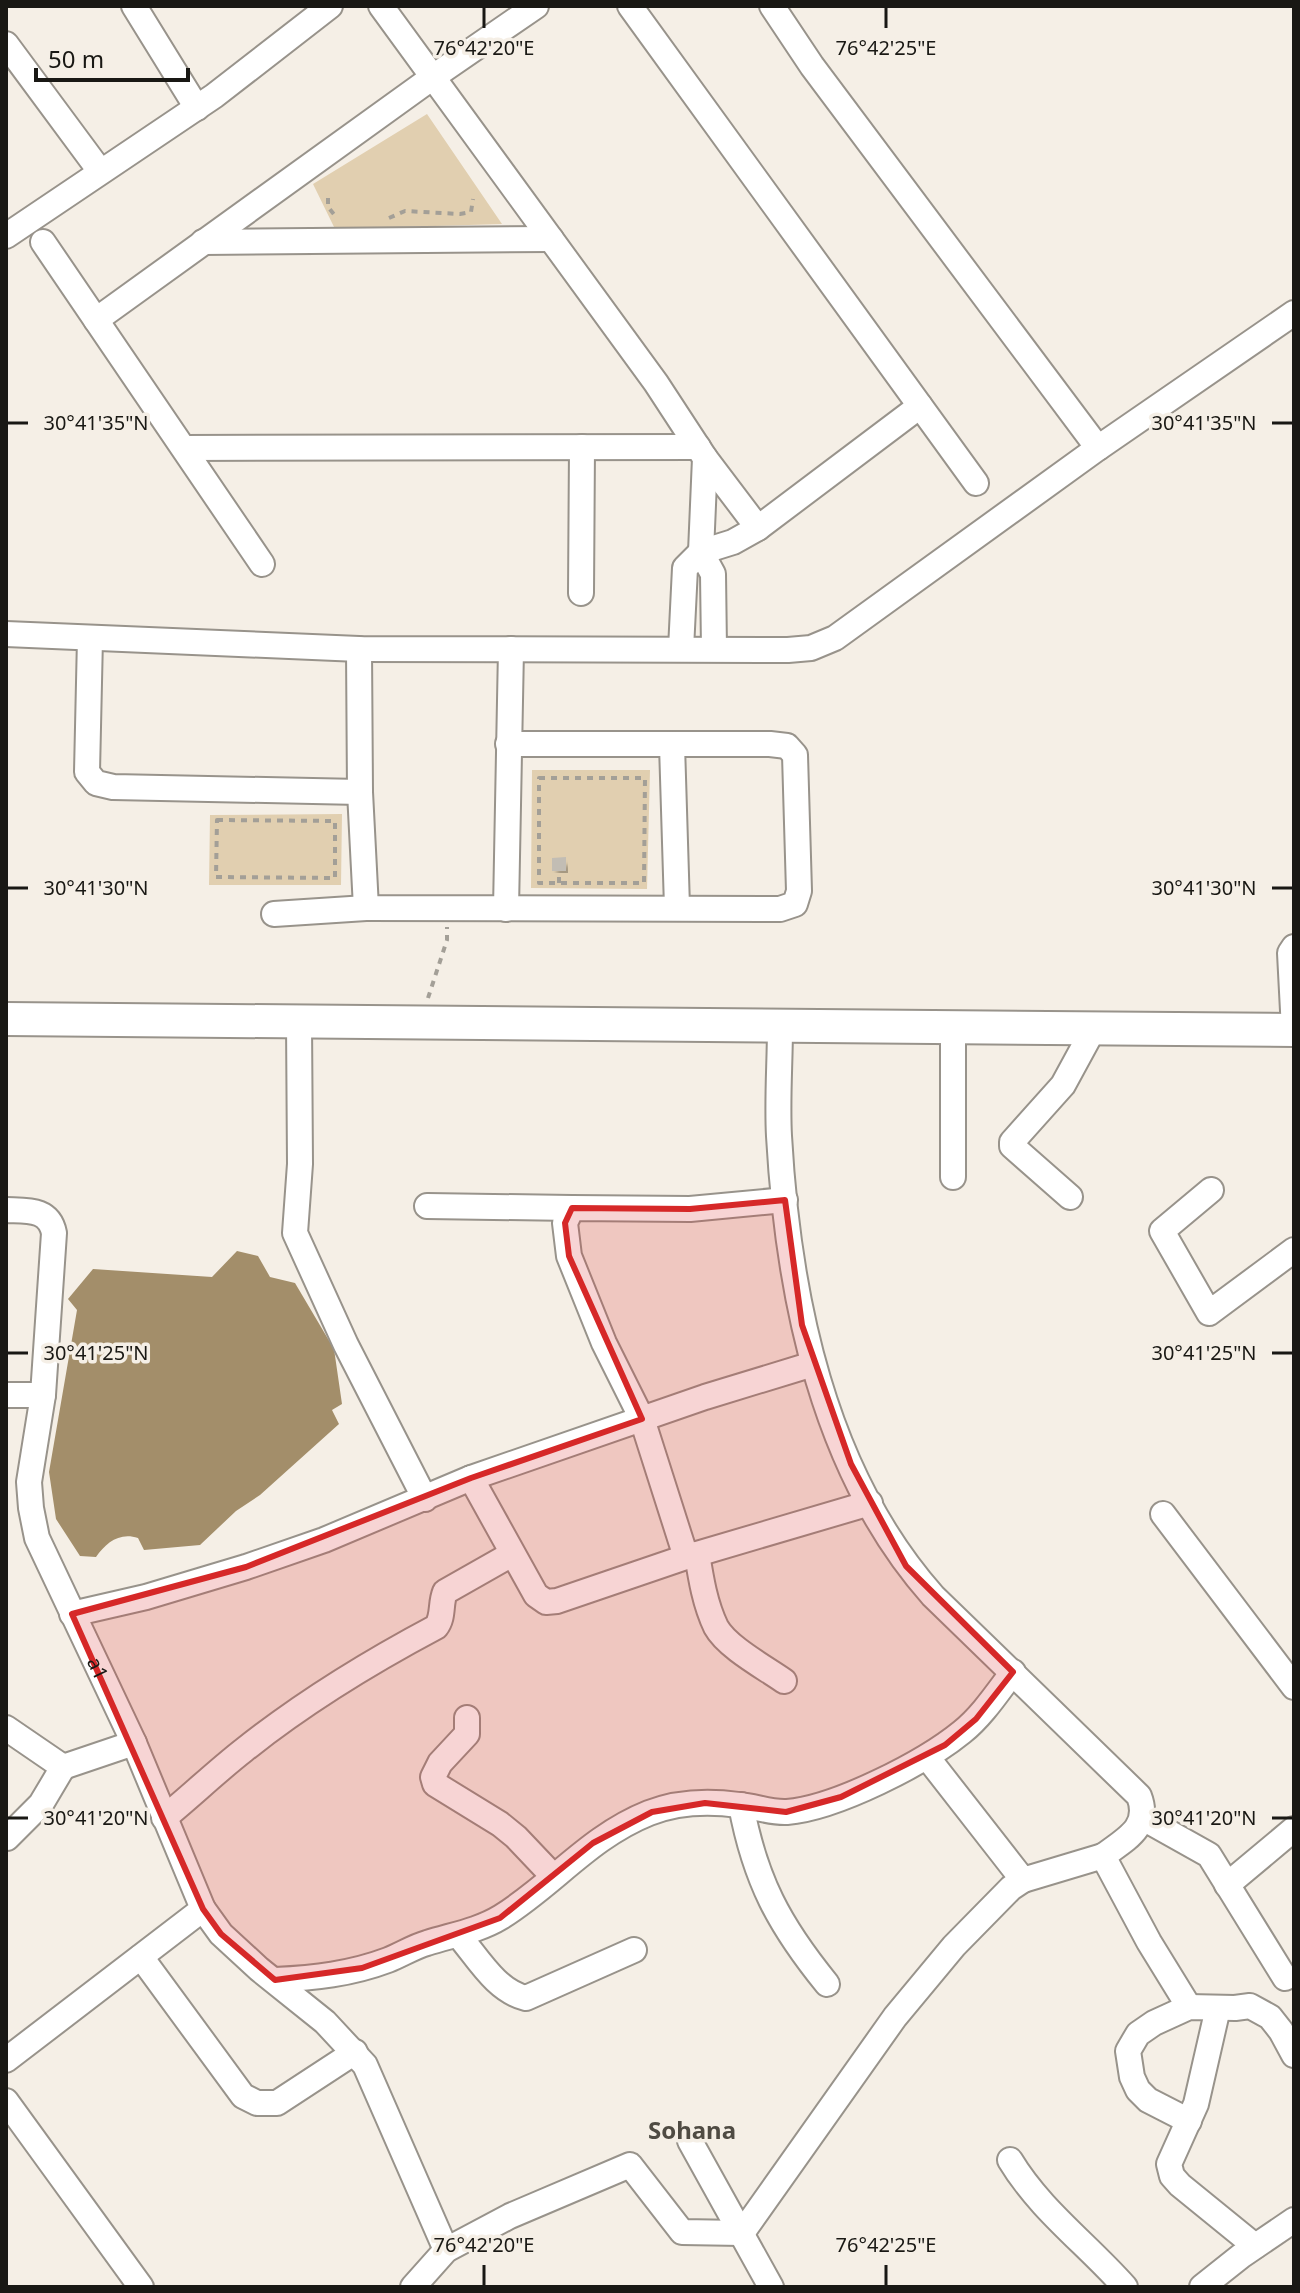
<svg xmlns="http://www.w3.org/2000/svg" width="1300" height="2293" viewBox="0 0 1300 2293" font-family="'Noto Sans',sans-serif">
<defs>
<filter id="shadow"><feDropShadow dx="5" dy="8" stdDeviation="2" flood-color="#0004"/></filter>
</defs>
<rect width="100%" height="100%" fill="#f5efe6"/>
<path fill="#e1cfb0" d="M427 114 502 224 335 229 313 184Z
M532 770H650L647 889 531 888Z
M342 814 341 885H209L210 815Z"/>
<path fill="#a38e6a" d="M237 1251 258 1256 270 1277 295 1283 334 1349 342 1404 332 1410 339 1424 260 1495 236 1511 200 1545 144 1550 138 1538C119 1532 106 1543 96 1557L80 1556 56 1519 49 1472 77 1310 68 1299 93 1269 212 1277Z"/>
<path fill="#c2bdb4" filter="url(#shadow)" d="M566 857V871H552V858Z"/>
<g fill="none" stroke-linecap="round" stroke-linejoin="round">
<g stroke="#98938b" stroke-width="28">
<g id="street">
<path d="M134 6 197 108"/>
<path d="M381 6 656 383 705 458 701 552 713 574 714 649"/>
<path d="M630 6 976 483"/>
<path d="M772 6 812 66 1098 448"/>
<path d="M6 44 100 171"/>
<path d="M6 236 214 96 330 6"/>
<path d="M43 242 262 564"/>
<path d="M203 242 551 239"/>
<path d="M96 320 433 77 536 6"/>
<path d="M184 448 698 447"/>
<path d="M705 458 758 528"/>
<path d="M581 593 582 447"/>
<path d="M6 634 359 649 788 650 811 648 835 638 1098 448 1294 313"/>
<path d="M90 638 87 772 96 783 113 787 360 792"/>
<path d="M359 649 360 792 366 908 780 909 795 904 799 891 795 755 787 746 770 744H508"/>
<path d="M681 649 685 568 701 552 733 542 758 528 920 406"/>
<path d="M672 745 677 907"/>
<path d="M506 909 511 649"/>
<path d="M274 914 366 908"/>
<path d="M299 1022 300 1164 295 1233 346 1345 425 1499"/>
<path d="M780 1026C780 1062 777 1100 779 1136 788 1296 823 1472 933 1596L1139 1796C1151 1827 1126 1839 1103 1856L1149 1942 1189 2007"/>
<path d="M953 1027V1177"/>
<path d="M1294 1030 1290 953 1294 947"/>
<path d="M1211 1190 1162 1231 1209 1313 1294 1250"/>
<path d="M1070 1197 1012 1146V1142L1063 1085 1094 1028"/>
<path d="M427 1206 572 1208"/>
<path id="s1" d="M6 1210C27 1211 49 1208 54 1233L43 1395 29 1482 31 1508 37 1538 134 1743 203 1909 6 2060"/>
<path d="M6 1395H43"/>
<path d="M471 1478 536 1595 546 1602 557 1601 686 1557"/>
<path d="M1163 1514 1294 1687"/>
<path d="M697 1554 870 1503"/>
<path d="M72 1614 146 1597 246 1567 324 1540 471 1478 705 1397 813 1364"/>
<path d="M784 1681C764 1667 727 1647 716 1627 705 1604 701 1579 697 1554L686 1557 642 1419 604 1343 569 1256 565 1223 572 1208 690 1209 785 1200"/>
<path d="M467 1718V1734L440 1763 433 1777 435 1784 500 1824 516 1837 553 1876"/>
<path d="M6 1728 63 1767 134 1743"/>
<path d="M927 1757 1023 1880 1103 1856"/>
<path d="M741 1805C755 1880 779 1925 827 1984"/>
<path d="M164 1818C191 1796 217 1771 244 1750 303 1703 370 1662 436 1627 444 1617 440 1604 445 1592L512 1554"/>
<path d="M1143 1818 1209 1855 1285 1978"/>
<path d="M7 1838 41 1804 63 1767"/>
<path d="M1227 1885 1294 1829"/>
<path d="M203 1909 221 1934 259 1969 325 2022 365 2065 446 2250"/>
<path d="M459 1936C478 1958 496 1991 526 1998L634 1950"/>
<path d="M141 1957 243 2096 257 2103H277L355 2052"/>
<path d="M275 1980C314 1978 351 1974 388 1960 401 1955 413 1947 427 1943 452 1935 478 1931 501 1917 554 1884 589 1837 649 1813 677 1802 710 1801 739 1805 755 1806 770 1813 787 1812 836 1808 924 1763 962 1732 982 1716 997 1693 1013 1672"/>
<path d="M1218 2008 1196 2104 1169 2164 1172 2176 1180 2185 1255 2246"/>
<path d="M6 2101 141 2287"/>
<path d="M1189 2121 1148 2100 1138 2090 1132 2077 1128 2051 1138 2034 1154 2023 1189 2007 1235 2008 1250 2006 1270 2017 1281 2031 1294 2055"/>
<path d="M690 2141 771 2287"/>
<path d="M1010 2160C1040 2210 1087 2244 1125 2287"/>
<path d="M413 2287 446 2250 510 2216 630 2165 682 2232 742 2233 895 2017 954 1946 1011 1888 1023 1880"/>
<path d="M1202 2287 1241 2256 1294 2220"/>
</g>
</g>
<g stroke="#98938b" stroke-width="36">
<path id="secondary" d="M6 1019 1294 1030"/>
</g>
<path stroke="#a39f97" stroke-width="4" stroke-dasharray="6 6" stroke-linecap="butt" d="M328 198V207L337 218
M389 218 405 211 460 214 471 212 473 199
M539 778H645L644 883H539Z
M217 820 335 821V878L216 877Z
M559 883V871
M428 998 447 940V927"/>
<use href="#street" stroke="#fff" stroke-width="24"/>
<use href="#secondary" stroke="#fff" stroke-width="32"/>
</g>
<path fill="#d62828" fill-opacity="0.2" stroke="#d62828" stroke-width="6" stroke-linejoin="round" d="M785 1200 802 1325 851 1464 906 1566 1013 1672 976 1719 945 1745 841 1797 786 1812 705 1803 652 1812 593 1843 500 1918 362 1968 275 1980 221 1934 203 1909 72 1614 246 1567 471 1478 642 1419 569 1256 565 1223 572 1208 690 1209Z"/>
<path fill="none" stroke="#191814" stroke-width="3" d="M484 8V28M886 8V28M8 423H28M1272 423H1292M8 888H28M1272 888H1292M8 1353H28M1272 1353H1292M8 1818H28M1272 1818H1292M484 2265V2285M886 2265V2285"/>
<g text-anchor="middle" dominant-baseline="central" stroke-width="7" stroke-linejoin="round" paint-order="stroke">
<g font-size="20" fill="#191814" stroke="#f5efe6">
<text stroke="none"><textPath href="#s1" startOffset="510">a1</textPath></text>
</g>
<g font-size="24" font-weight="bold" fill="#4f4b43" stroke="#f5efe6">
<text x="692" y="2129">Sohana</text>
</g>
</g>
<g font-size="20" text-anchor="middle" fill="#191814" stroke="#f5efe6" stroke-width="7" stroke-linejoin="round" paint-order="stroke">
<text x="484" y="55">76°42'20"E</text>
<text x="886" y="55">76°42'25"E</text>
<text x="96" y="430">30°41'35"N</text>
<text x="1204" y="430">30°41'35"N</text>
<text x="96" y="895">30°41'30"N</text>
<text x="1204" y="895">30°41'30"N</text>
<text x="96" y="1360">30°41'25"N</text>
<text x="1204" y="1360">30°41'25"N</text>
<text x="96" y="1825">30°41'20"N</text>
<text x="1204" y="1825">30°41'20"N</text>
<text x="484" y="2252">76°42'20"E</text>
<text x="886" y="2252">76°42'25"E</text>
</g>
<rect width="1300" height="2293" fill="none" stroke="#191814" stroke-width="16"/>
<path d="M36 68v12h152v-12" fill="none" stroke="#191814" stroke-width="4"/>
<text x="48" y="68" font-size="24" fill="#191814" stroke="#f5efe6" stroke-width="6" paint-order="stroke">50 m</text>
</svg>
